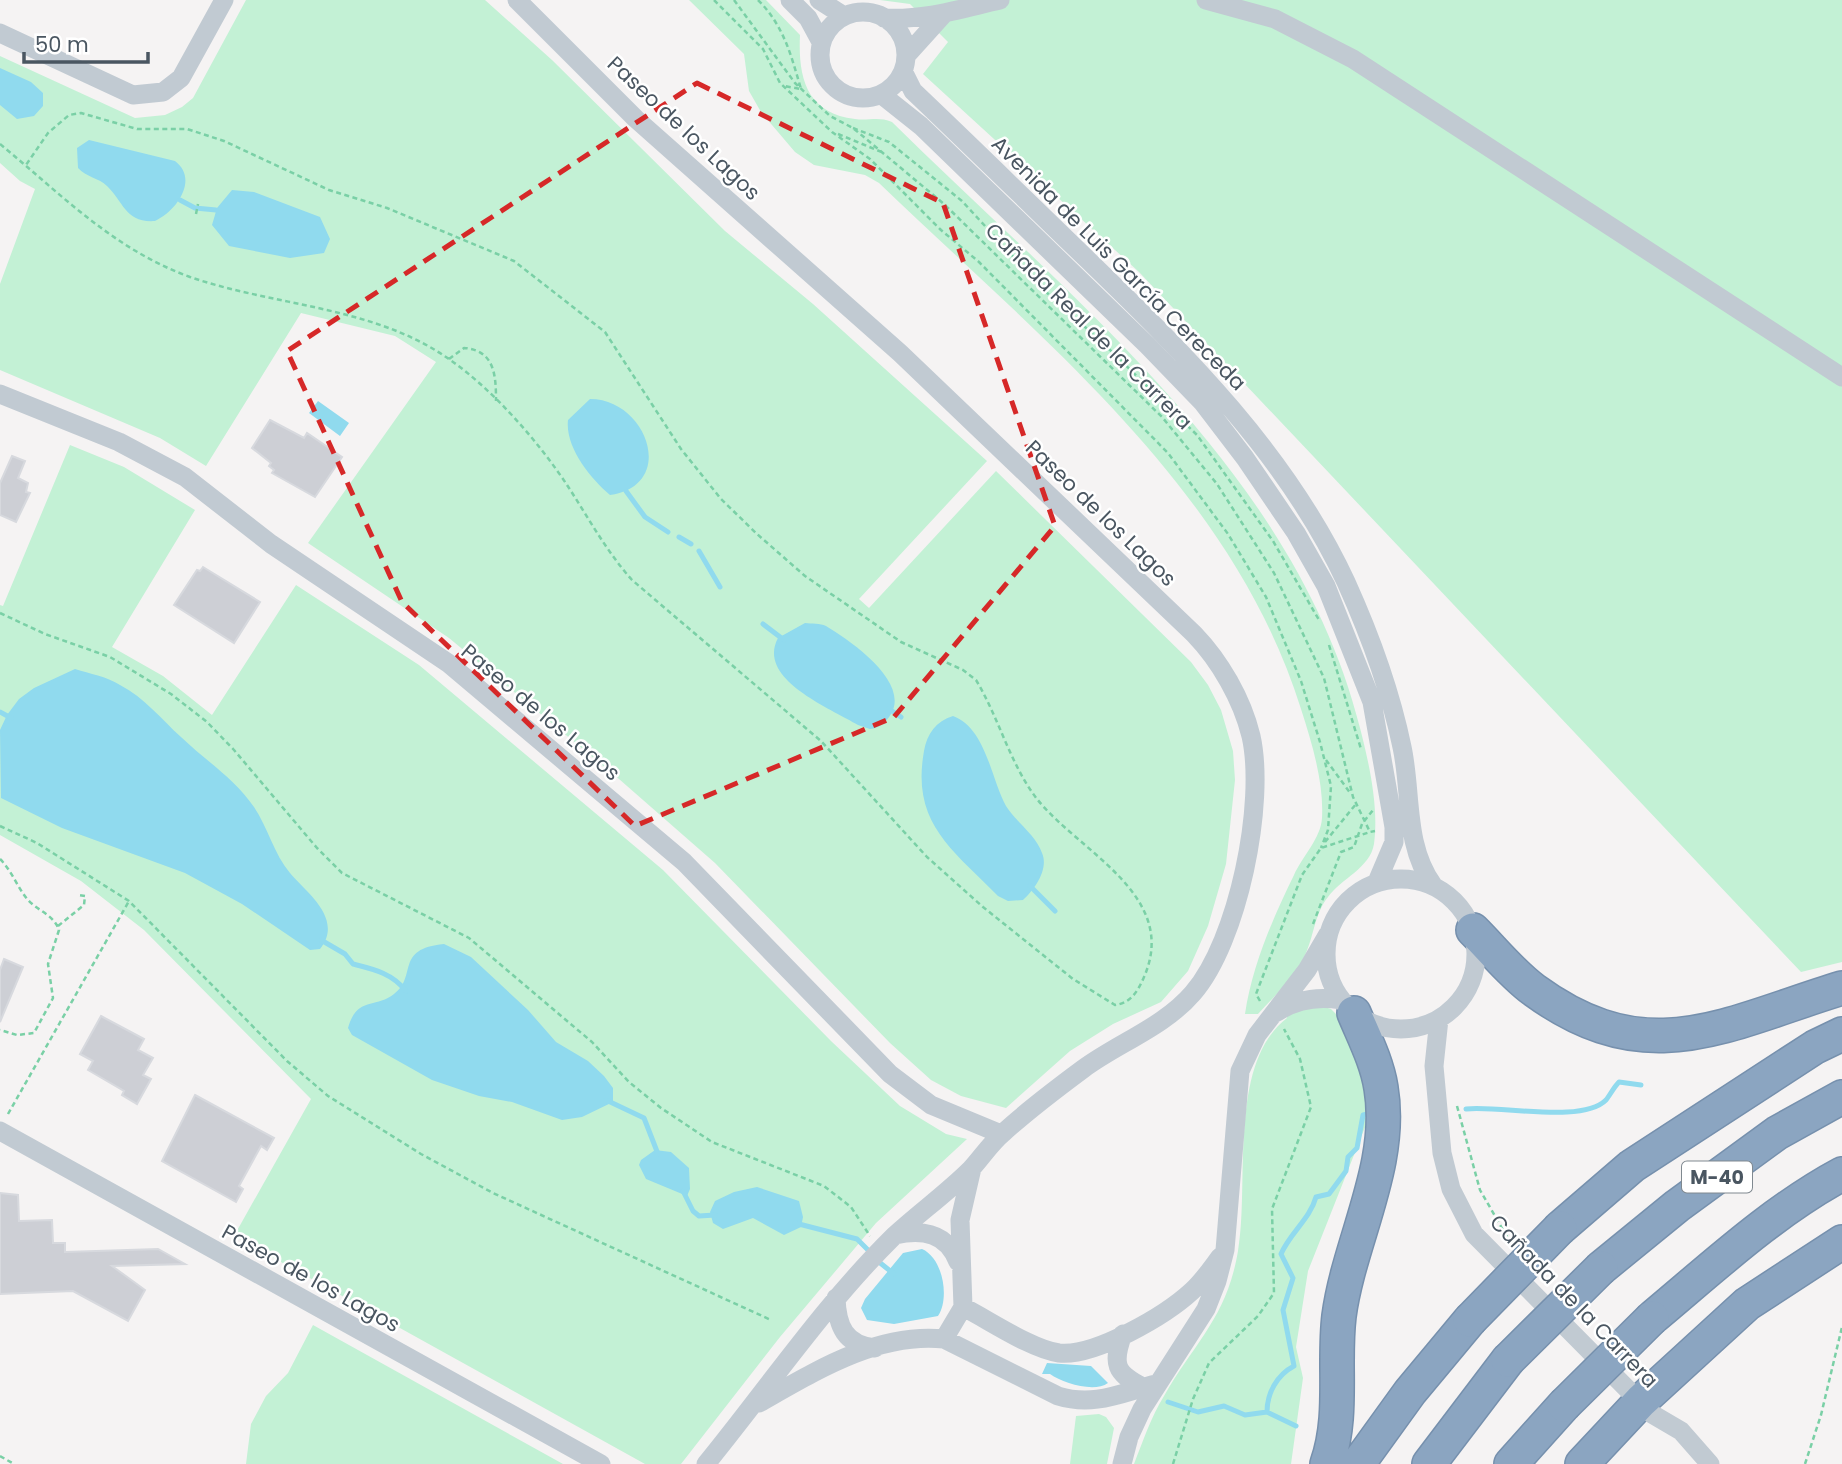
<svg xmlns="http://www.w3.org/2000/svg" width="1842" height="1464" viewBox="0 0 1842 1464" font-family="Poppins,sans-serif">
<rect width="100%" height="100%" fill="#f5f3f3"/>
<path fill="#c3f1d5" d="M246 0H485L552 60 725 231 813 304 987 461 859 599 869 608 996 471 1191 662 1208 685 1221 710 1233 751 1235 780 1226 864 1208 926 1188 971 1161 1002 1113 1024 1070 1051 1006 1108 961 1096 931 1080 890 1043 715 863 619 779 449 638 308 543 436 362 395 336 301 313 206 466 160 438 0 370V284L35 189 20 181 0 163V56L135 118 165 115 182 107 193 98Z
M689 0H766L800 35C798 77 806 113 855 119 869 121 878 116 892 122 1071 299 1296 473 1360 728 1369 763 1379 807 1374 844 1370 868 1342 878 1328 897 1315 913 1314 935 1306 953 1296 977 1275 995 1258 1014H1245C1252 966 1273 918 1294 875 1302 857 1321 838 1322 818 1324 783 1312 743 1301 709 1232 488 1040 338 879 183L865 175 814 165 795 152 761 112 749 91 744 54Z
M880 0H1842V962L1801 972 1139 272 923 74 948 42 910 4Z
M70 445 124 467 195 510 112 647 163 676 212 715 296 585 419 665 663 870 831 1041 900 1106 946 1134 967 1139 876 1223 780 1337 681 1464H645L234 1236 311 1099 144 930 81 881 0 835V605L3 606Z
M1315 1004 1331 1009 1345 1023 1357 1043 1369 1117 1308 1271 1296 1347 1303 1378 1291 1464H1134C1143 1441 1151 1417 1164 1396 1195 1342 1227 1317 1238 1251 1250 1184 1227 1064 1287 1018L1286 1013Z
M313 1325 563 1464H246L251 1424 266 1396 288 1373Z
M1099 1414 1106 1417 1114 1428 1107 1464H1070L1076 1416Z"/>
<path fill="#90daee" d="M0 68 31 82 43 93V106L34 116 17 119 0 105Z
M89 140 175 161C199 179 177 211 155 221 125 223 124 202 107 186 99 178 86 177 78 168L77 148Z
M232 190 254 192 320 217 330 239 324 253 290 258 229 246 212 225 217 208Z
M590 399C647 399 678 485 610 495 590 478 565 447 568 420Z
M318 401 349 423 340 436 309 413Z
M805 623C812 624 820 623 826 626 851 641 910 682 891 714 886 722 880 728 870 729L858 725C830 708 756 679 778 638Z
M75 669C90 674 106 676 120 685 145 698 161 719 181 737 206 761 234 778 254 807 268 828 274 854 290 873 307 893 344 919 320 949L310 950 242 904 185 873 62 828 1 798 0 730 7 715 19 699 34 688Z
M953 716C986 728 991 779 1006 806 1016 822 1036 835 1042 853 1049 869 1035 889 1023 900L1008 901 998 896C952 849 911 823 924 751 927 734 936 721 953 716Z
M444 944 471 957 528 1010 556 1042 588 1061 604 1076 613 1088V1102L582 1117 562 1120 512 1102 479 1096 432 1080 352 1035 348 1028C357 996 375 1009 394 994 418 976 394 949 444 944Z
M655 1150 671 1152 689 1168 690 1189 687 1196 646 1179 639 1165 641 1160Z
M757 1187 799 1201 803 1217 801 1227 784 1235 753 1218 723 1229 713 1223 710 1212 715 1201 734 1192Z
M922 1249C943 1258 950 1298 938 1316L894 1324 867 1320 861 1308 865 1299 903 1253Z
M1047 1363 1091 1366 1108 1383C1094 1393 1063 1383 1050 1374H1042Z"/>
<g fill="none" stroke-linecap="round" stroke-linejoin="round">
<path stroke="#90daee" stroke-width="5" d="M180 200 195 208 216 210
M626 491 645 517 668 532
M679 537 691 544
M699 551 720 587
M763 624 784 640
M889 709 901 717
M0 712 11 718
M1030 886 1055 911
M321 940 345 954 353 964C373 969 392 973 406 991
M606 1100 644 1118 658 1154
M1466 1109C1500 1105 1582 1124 1606 1100 1610 1095 1614 1087 1619 1082L1641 1085
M683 1191 693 1211 699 1216 715 1215
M795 1223 857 1239 871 1253
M879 1262 894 1274
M1168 1402 1198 1412 1224 1406 1245 1415 1267 1412C1267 1393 1277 1375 1294 1366L1283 1310 1293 1278 1281 1254C1290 1233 1310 1219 1316 1197L1329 1194 1346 1171 1348 1157 1357 1148 1363 1115 1372 1113
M1267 1412 1296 1426"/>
</g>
<path fill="#cdcfd5" stroke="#d7d9de" stroke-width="2" d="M270 420 304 438 307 433 342 457 315 497 272 473 274 470 269 466 271 463 252 448Z
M12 456 25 461 18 478 28 483 26 492 30 493 16 522 0 515V483Z
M203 567 260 602 234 643 174 605 197 570 200 571Z
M4 959 23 967 0 1022V970Z
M101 1016 144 1039 138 1050 153 1058 143 1075 151 1079 137 1104 122 1095 124 1091 88 1070 93 1061 80 1054Z
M195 1095 274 1138 267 1150 261 1146 239 1186 243 1189 236 1202 162 1161Z
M0 1193 18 1195 19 1221 52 1220 53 1243H65V1252L158 1249 185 1264 112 1266 145 1290 128 1321 73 1291 0 1294Z"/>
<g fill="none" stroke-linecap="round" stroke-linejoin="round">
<g stroke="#7690ad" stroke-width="36">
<path id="motorway" d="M1473 930C1493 950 1512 974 1534 990 1648 1073 1724 1024 1842 988
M1560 1228 1632 1166 1815 1047 1842 1034
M1601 1268 1677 1206 1777 1133 1842 1097
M1652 1318C1712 1268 1773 1211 1842 1174
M1327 1464C1344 1416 1333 1365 1339 1316 1349 1241 1394 1165 1381 1088 1377 1062 1364 1037 1354 1013
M1358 1464 1410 1392 1470 1320
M1429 1464 1508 1360
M1511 1464 1564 1405
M1582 1464 1641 1401 1747 1304 1842 1242"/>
</g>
<path stroke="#7ad0a6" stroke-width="2.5" stroke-dasharray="5 3.5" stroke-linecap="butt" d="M714 0 763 49 780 83 832 132 870 159 941 230 979 262 1168 453 1228 534 1266 597 1301 681 1320 742 1331 786 1328 830 1321 848
M734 0 795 83 830 116 853 128 944 204 1162 417 1217 484 1274 573 1324 678 1353 797 1370 832 1375 831
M758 0C784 26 791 55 801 89L784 86
M853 128 889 142 962 201 1045 291 1105 345 1197 435 1273 541 1319 620
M838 134 884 153
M0 144C61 194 113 249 190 277 274 306 371 306 446 357 492 388 539 442 569 488 589 519 607 552 632 580L821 741 927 857 983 907 1073 979 1115 1005C1131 1003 1138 991 1144 977 1180 895 1079 852 1037 799 1010 764 999 718 976 680L963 670 901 642 805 576 757 534 721 499 681 449 605 332 514 261 387 208 329 190 224 141 187 129H137L81 113 69 115 48 133 26 165
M196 214 198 204
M449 359 464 348C495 350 496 376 496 401
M0 613 45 634 110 657 171 694 207 722 234 750 317 848 342 873 469 938 592 1042 629 1082 661 1108 712 1142 824 1186 851 1207 870 1236
M1329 645 1361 749
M1326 760 1351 794
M0 826 37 843 129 901 287 1061 328 1096 421 1154 493 1193 771 1320
M1325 842 1356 804
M0 859C12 871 17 887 28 900 38 911 54 915 59 930L48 964 53 998 34 1033 17 1035 0 1030
M1313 924 1341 852 1354 847 1362 824 1373 810
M58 926 84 905 85 896 79 895
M1260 1001 1256 994 1302 875 1321 848 1370 832
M1457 1106 1480 1190 1510 1242
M8 1114 129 901
M0 1456 14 1464
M1173 1464 1193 1399 1209 1363 1258 1316 1274 1293 1272 1209 1311 1107 1300 1059 1284 1029
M1805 1464 1821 1415 1842 1327"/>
<path stroke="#c1cad2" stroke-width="19" d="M517 0 636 119 900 353 1194 634C1220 661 1242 699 1251 736 1266 803 1238 941 1193 993 1164 1027 1118 1043 1083 1069 1056 1089 1028 1110 1003 1133 991 1143 982 1157 971 1169 947 1193 919 1213 894 1236 824 1305 768 1388 706 1464
M790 0 808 18 821 42
M819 0 844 16
M1206 0 1275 19 1353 59 1842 377
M820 55a43 43 0 1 1 86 0a43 43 0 1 1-86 0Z
M884 18C926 20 960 9 1000 0
M0 33 133 95 163 92 181 78 224 0
M906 56 943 15
M903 71 913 91C972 147 1030 204 1089 261 1187 356 1287 455 1346 582 1370 635 1390 689 1402 747 1412 793 1404 845 1433 885
M882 95 921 126 1147 345 1203 403 1245 458 1296 533 1326 586 1372 702 1394 827V842L1377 882
M0 394 119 442 185 477 271 544 448 663 684 862 890 1074 931 1105 1001 1134
M1326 954a75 75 0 1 1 150 0a75 75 0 1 1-150 0Z
M1277 1012C1297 999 1318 996 1341 1000
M1439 1019 1434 1066 1442 1153 1451 1189 1474 1234 1652 1414 1681 1431 1710 1464
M0 1131 601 1464
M895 1235C923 1229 947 1233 958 1262
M836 1298C837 1326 845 1345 875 1348
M963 1307C989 1320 1031 1349 1059 1353 1095 1357 1166 1315 1192 1291 1203 1281 1211 1269 1220 1257
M1123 1334C1112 1364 1115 1373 1143 1387
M944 1339 963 1307 960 1220 972 1168
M759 1403C814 1372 877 1332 944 1339L1058 1396C1094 1407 1121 1393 1156 1384
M1122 1464 1129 1437 1142 1409 1206 1309 1217 1281 1225 1250 1240 1071 1257 1035 1307 970 1328 934"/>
<use href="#motorway" stroke="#8ba5c1" stroke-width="33"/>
<g stroke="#7690ad" stroke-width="36" stroke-linecap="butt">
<path id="motorway-bridge" d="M1470 1320 1560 1228
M1508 1360 1601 1268
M1564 1405 1652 1318"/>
</g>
<use href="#motorway-bridge" stroke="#8ba5c1" stroke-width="33"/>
</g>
<path fill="none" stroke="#d62828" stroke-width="5" stroke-dasharray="14 9" stroke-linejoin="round" d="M697 83 943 203 1055 526 894 717 635 826 402 602 287 351Z"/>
<g text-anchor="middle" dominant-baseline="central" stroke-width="5" stroke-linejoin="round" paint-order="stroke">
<rect fill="#fff" stroke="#808990" stroke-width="2" x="1682" y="1161.5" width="70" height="31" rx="5"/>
<g font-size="19" font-weight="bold" fill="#4a5661">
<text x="1717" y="1177">M-40</text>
</g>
<g font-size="21" fill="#4a5661" stroke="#fff">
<text transform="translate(684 128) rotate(43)">Paseo de los Lagos</text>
<text transform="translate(1119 263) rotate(45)">Avenida de Luis García Cereceda</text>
<text transform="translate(1089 326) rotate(45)">Cañada Real de la Carrera</text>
<text transform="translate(1101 513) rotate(44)">Paseo de los Lagos</text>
<text transform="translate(541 712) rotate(40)">Paseo de los Lagos</text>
<text transform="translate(311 1278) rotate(29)">Paseo de los Lagos</text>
<text transform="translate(1574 1301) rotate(46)">Cañada de la Carrera</text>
</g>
</g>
<path d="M24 52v10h124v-10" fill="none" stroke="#4a5661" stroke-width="3.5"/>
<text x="35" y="52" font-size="21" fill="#4a5661" stroke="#ffffff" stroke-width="5" paint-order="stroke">50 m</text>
</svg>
